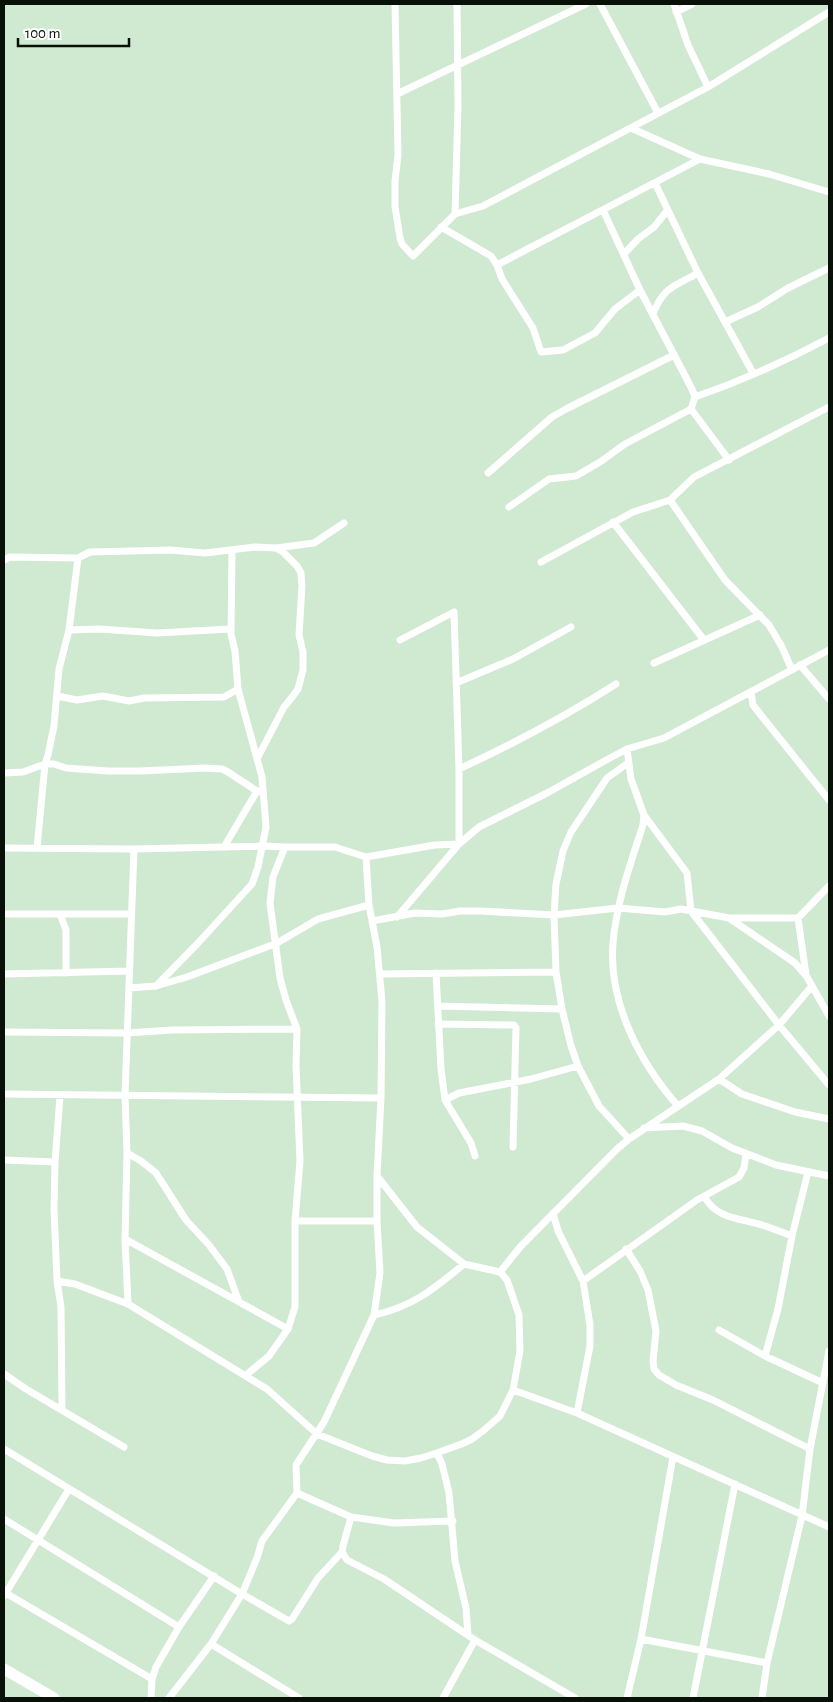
<svg xmlns="http://www.w3.org/2000/svg" width="833" height="1702" viewBox="0 0 833 1702" font-family="'Alegreya Sans',sans-serif">
<rect width="100%" height="100%" fill="#d0e9d1"/>
<g fill="none" stroke-linecap="round" stroke-linejoin="round">
<path stroke="#fff" stroke-width="7" d="M395 4 398 155 395 181V207L400 238 402 244 413 256 455 214 483 206 708 87 829 12
M600 4 658 113
M674 4 688 45 708 87
M676 12 692 4
M397 94 586 4
M631 128 700 159 769 174 829 192
M655 183 698 273 753 373
M603 210 640 290 692 389 695 397 691 409 729 460
M455 214 458 106 457 4
M441 227 491 256 497 265 502 279 533 328 541 352 563 350 595 333 615 309 640 290
M624 254 638 239 654 227 667 211
M497 265 700 159
M653 314C664 286 674 287 698 273
M725 322 758 307 788 288 829 268
M695 397C741 381 786 361 829 338
M488 473 552 417 566 409 674 355
M670 500 725 580 769 625 782 647 792 670
M509 507 549 479 576 476 600 462 625 444 691 409
M613 522 704 640
M4 560 10 557 78 558
M541 562 633 512 670 500 694 477 829 407
M69 630 99 629 157 633 230 629
M654 663 760 615
M800 665 829 699
M456 683 513 659 571 627
M751 692 753 705 760 714 829 800
M57 696 77 700 103 696 129 701 144 698 224 697 238 689
M627 749 631 779 644 815 643 825C631 862 616 904 613 943 608 1002 640 1063 678 1106
M257 759 284 707 293 696 298 689 303 670V652L299 635 302 586 301 573 297 566 283 552 276 548
M628 763 607 778 571 832 563 851 556 884 554 915 556 972 562 1009 571 1046 578 1066 599 1106 629 1139
M459 769C513 744 566 716 616 684
M4 773 23 772 45 764H54L66 768 108 771H140L205 768 222 769 228 772 257 791 263 792
M644 815 687 873 691 911 779 1025 829 1085
M224 847 257 791
M4 848 134 849 262 846 285 847H335L366 857 435 845 459 844 479 827 549 792 608 759 627 749 664 738 829 650
M37 848 45 764 48 755 54 726 59 669 69 630 78 558 90 552 170 550 205 553 255 547 276 548 314 543 344 523
M4 914H131
M60 914 66 930V973
M397 917 459 844V769L454 612 400 640
M729 918 795 963 807 977 829 1016
M798 918 806 975
M372 921 415 913 442 914 460 911H480L554 915 618 908 665 912 681 909 729 918H798L829 886
M436 973 441 1069 445 1100 471 1143 475 1156
M4 974 129 971
M380 974 556 972
M156 986 198 943 252 884 258 867 266 827 262 777 238 689 235 651 231 634 232 550
M129 988 156 986 187 977 277 943 318 919 369 905
M438 1006 562 1009
M438 1024 514 1025 516 1028 513 1147
M4 1032 127 1033 172 1030 297 1029
M719 1079 779 1025 812 986
M4 1094 381 1098
M60 1096 55 1162 54 1209 57 1281 61 1307 62 1410
M445 1100 459 1093 531 1079 578 1066
M644 1128 683 1126 702 1131 732 1148 776 1165 829 1176
M127 1153 141 1161 156 1173 186 1220 209 1245 227 1269 239 1302
M4 1160 55 1162
M377 1176 417 1227 464 1264
M704 1196C716 1219 740 1218 762 1225 772 1228 782 1232 792 1236
M553 1213 558 1231 583 1281 590 1325V1346L577 1413
M295 1221H377
M125 1239 288 1329
M626 1249 640 1271 648 1290 656 1331 653 1361 654 1369 659 1375 676 1385 713 1400 810 1449
M500 1272 521 1246 617 1149 629 1139 719 1079 742 1094 795 1112 829 1119
M57 1281 75 1284 128 1304 267 1389 317 1434 372 1456 387 1460 405 1461 421 1458 437 1453 464 1443 472 1439 483 1431 500 1416 513 1390 520 1351 519 1315 507 1280 500 1272 464 1264C434 1289 412 1307 374 1315
M583 1281 697 1200 739 1177 744 1168 746 1154
M128 1304 125 1239 127 1153 125 1095 134 849
M719 1330 765 1356 823 1383
M765 1356 778 1309 792 1236 808 1172
M4 1374 26 1389 124 1447
M246 1375 269 1356 288 1329 295 1307V1221L300 1161 296 1066 297 1029 286 1000 280 978 270 903 273 877 285 847
M513 1390 577 1413 829 1527
M4 1449 242 1594 289 1621 292 1619 318 1578 342 1552
M437 1453 442 1464 449 1493 455 1561 466 1608 468 1635
M297 1493 351 1517 394 1523 453 1521
M351 1517 343 1546 342 1552 347 1560 384 1579 475 1640 575 1698
M4 1519 179 1627
M4 1592 152 1679
M4 1596 69 1489
M641 1639 767 1663
M211 1644 299 1698
M151 1698 152 1679 156 1667 179 1627 214 1576
M169 1698 211 1644 242 1594 257 1558 262 1541 297 1493 296 1465 324 1422 374 1315 380 1273 377 1221V1176L381 1098 382 1001 377 947 369 905 366 857
M443 1698 475 1640
M627 1698 641 1639 673 1457
M693 1698 735 1484
M762 1698 767 1663 802 1516 810 1449 829 1351"/>
<path stroke="#fff" stroke-width="11" d="M4 1669 54 1698"/>
</g>
<rect width="833" height="1702" fill="none" stroke="#081008" stroke-width="10"/>
<path d="M18 38v8h111v-8" fill="none" stroke="#081008" stroke-width="2.5"/>
<text x="25" y="38" font-size="15" fill="#081008" stroke="#ffffff" stroke-width="4" paint-order="stroke">100 m</text>
</svg>
